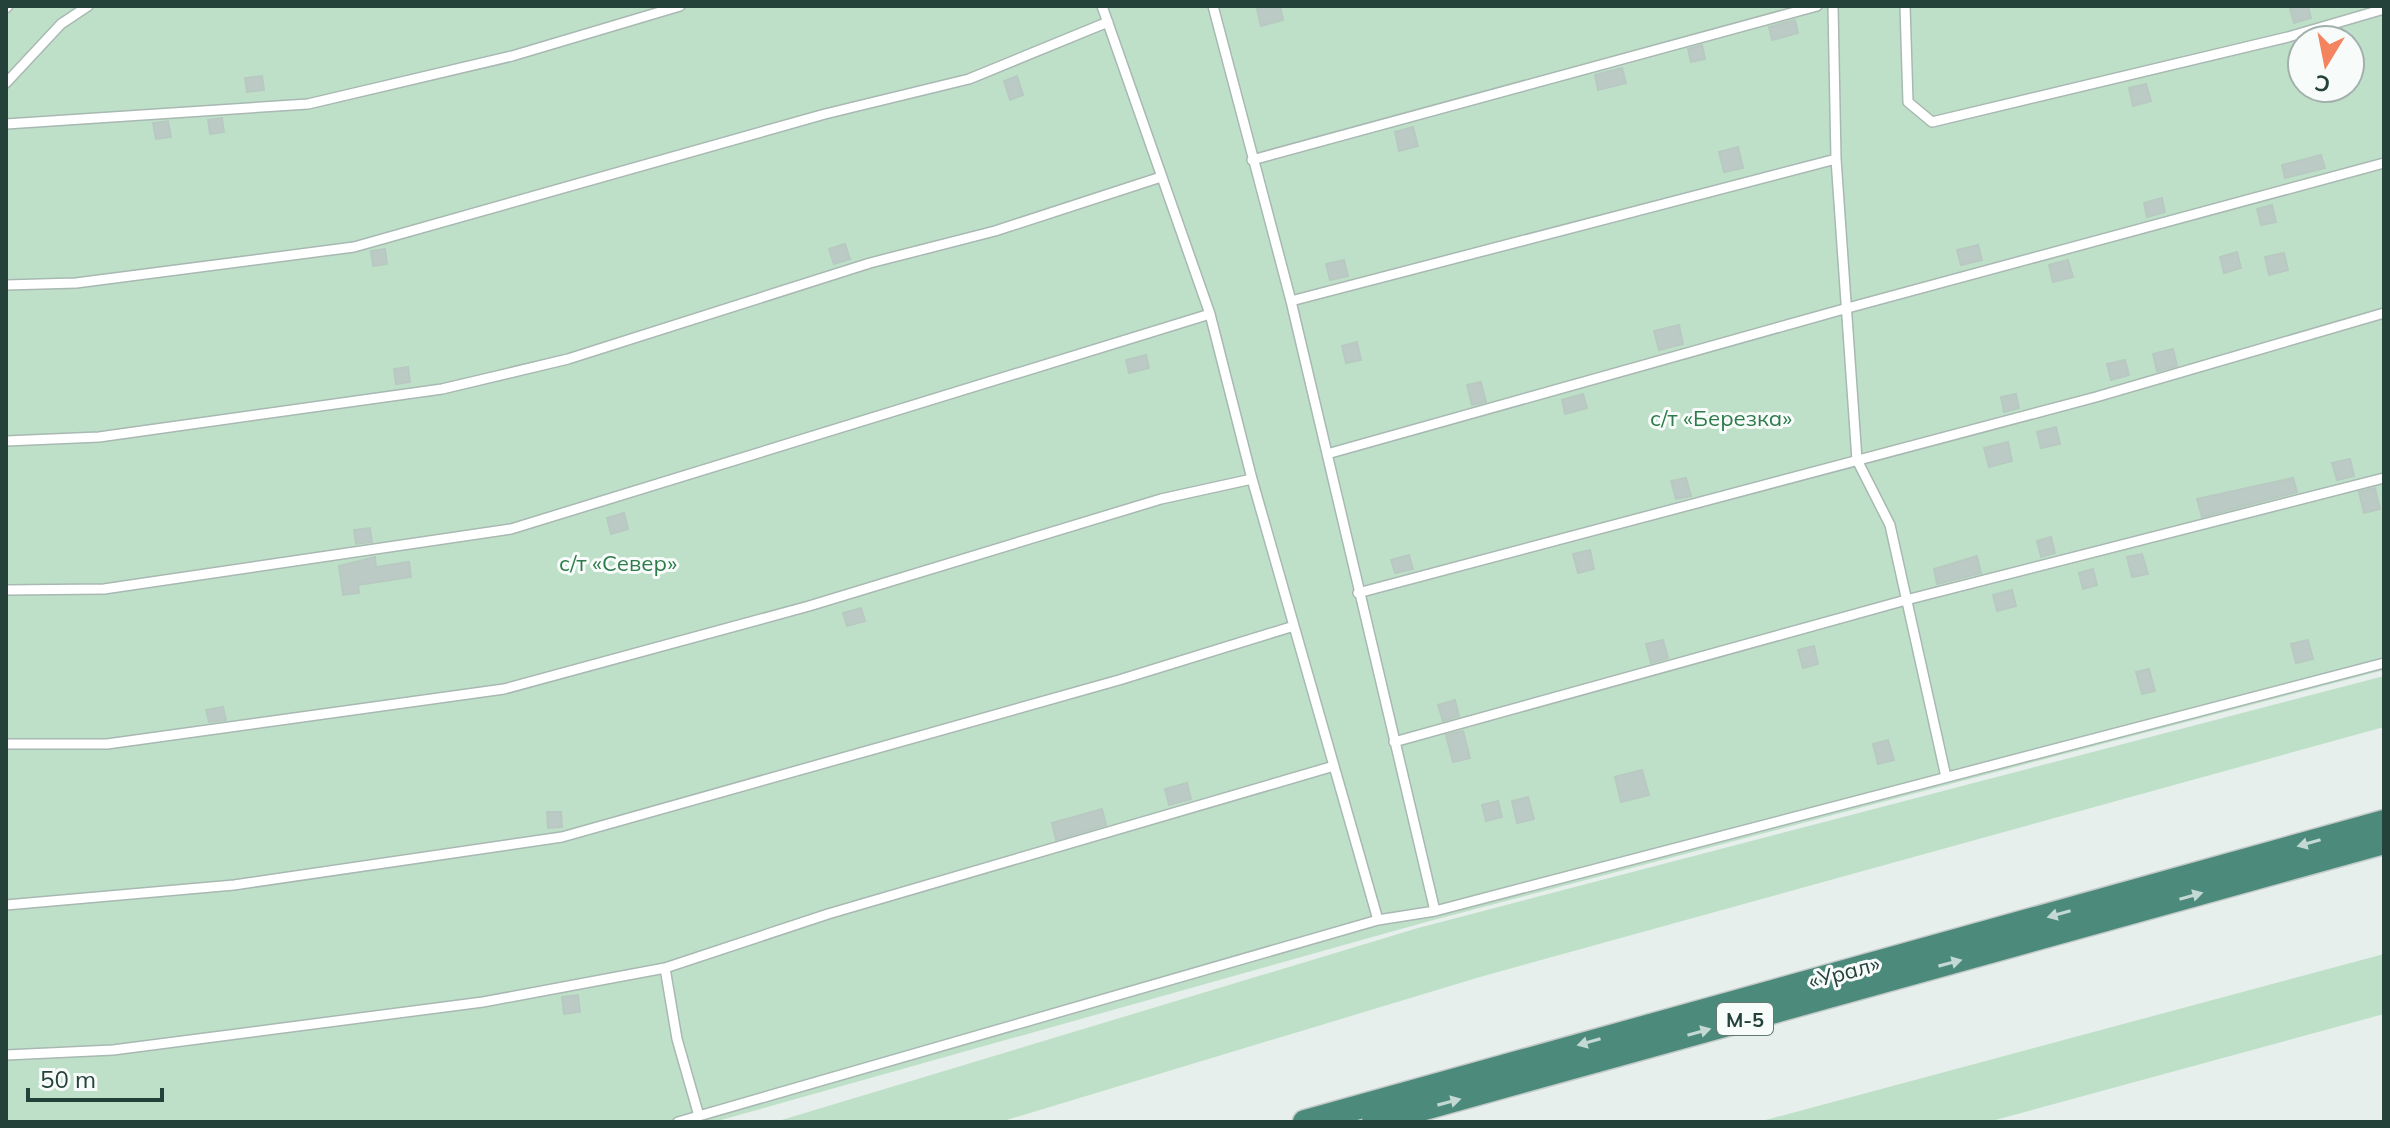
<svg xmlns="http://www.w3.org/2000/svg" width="2390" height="1128" viewBox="0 0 2390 1128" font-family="Mulish,sans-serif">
<rect width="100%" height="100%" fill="#e6efeb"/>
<path fill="#bfe0c8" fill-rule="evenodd" d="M6 6H2384V670L1426 922 714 1122H6ZM2302 40H2350V88H2302Z
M2384 676V727L1480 977 1000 1122H775L1418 928Z
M2384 954V1014L1988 1122H1758Z"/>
<path fill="#bbcac4" stroke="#b8c9c2" stroke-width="2" d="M1269 6H1280L1283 20 1261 26 1257 9Z
M2308 6 2311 18 2294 23 2290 9Z
M1795 20 1798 33 1772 40 1769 27Z
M1702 45 1705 59 1691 62 1688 49Z
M1622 68 1626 83 1598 90 1595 75Z
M262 76 264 90 247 92 245 78Z
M1017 76 1023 95 1010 100 1004 81Z
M2146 84 2151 101 2133 106 2129 88Z
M222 118 224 132 210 134 208 120Z
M168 121 171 137 156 139 153 123Z
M1413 127 1418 146 1399 151 1395 132Z
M1738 147 1743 168 1724 172 1719 152Z
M2321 155 2325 168 2285 178 2282 165Z
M2162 198 2165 212 2147 217 2144 203Z
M2272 205 2276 222 2261 225 2257 209Z
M845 244 850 259 834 264 829 249Z
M1978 245 1982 260 1961 265 1957 250Z
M385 249 387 264 373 266 371 251Z
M2237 252 2241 268 2224 273 2220 257Z
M2284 253 2288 270 2269 275 2265 257Z
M1344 260 1348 276 1330 280 1326 264Z
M2068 260 2073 277 2053 282 2049 265Z
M1679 325 1683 344 1659 350 1654 331Z
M1357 342 1361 360 1346 363 1342 346Z
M2173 349 2177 366 2157 371 2153 354Z
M1146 355 1149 368 1129 373 1126 360Z
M2125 360 2129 375 2111 380 2107 364Z
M408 367 410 382 396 384 394 369Z
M1481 382 1486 402 1472 405 1467 385Z
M1583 394 1587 408 1565 414 1562 400Z
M2016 394 2019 408 2004 412 2001 397Z
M2056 427 2060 444 2041 448 2037 432Z
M2008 442 2012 461 1989 467 1984 448Z
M2350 459 2354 476 2337 480 2332 463Z
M1686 478 1691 496 1676 499 1671 481Z
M2293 478 2297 492 2202 517 2197 499Z
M2375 488 2380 509 2364 513 2359 492Z
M624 513 628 529 611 534 607 518Z
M370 528 372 542 356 544 354 530Z
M2051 537 2055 553 2041 557 2037 541Z
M1590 550 1594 569 1578 573 1573 554Z
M2142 554 2148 574 2132 577 2127 557Z
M1409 555 1413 569 1395 573 1391 560Z
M1977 556 1981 573 1937 584 1934 569Z
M375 557 376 567 409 562 411 577 358 585 359 593 343 595 339 566Z
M2093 569 2097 585 2083 589 2079 573Z
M2012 590 2016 606 1997 611 1993 595Z
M861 608 865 621 847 626 843 613Z
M1663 640 1668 658 1651 663 1646 644Z
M2308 640 2313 659 2296 663 2291 644Z
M1814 646 1818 664 1803 668 1798 650Z
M2149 669 2155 691 2142 694 2136 672Z
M1455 700 1459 716 1443 721 1438 705Z
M223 707 226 720 209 722 206 710Z
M1463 731 1470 758 1453 762 1446 735Z
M1888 740 1894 760 1878 764 1873 744Z
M1642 770 1649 795 1621 802 1615 777Z
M1187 783 1191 799 1169 805 1165 789Z
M1528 797 1534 819 1517 823 1512 801Z
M1498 801 1502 817 1486 821 1482 805Z
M1102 809 1106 825 1056 840 1052 823Z
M547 812H561L562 827 548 828Z
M578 995 580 1012 564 1014 562 997Z"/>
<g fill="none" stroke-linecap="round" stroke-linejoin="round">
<g stroke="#a8b8b2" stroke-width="12">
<path id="service" d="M1102 6 1210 314 1252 479 1378 920
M1213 6 1291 301 1435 911
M1833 6 1836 159 1857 460 1890 525 1946 777
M1905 6 1908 102 1932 122 2288 37 2384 9
M6 8 8 6
M6 83 61 24 88 6
M6 124 308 104 512 56 680 6
M1252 160 1817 6
M6 285 76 283 354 247 825 114 969 79 1108 22
M1291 301 1836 159
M6 441 99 437 442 389 568 359 870 263 995 231 1161 177
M1327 454 1844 309 2384 163
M6 590 104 589 511 529 1210 314
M1358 593 2096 397 2384 313
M1394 742 1906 600 2384 478
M6 744H107L504 689 809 606 1161 499 1252 479
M6 905 234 885 562 837 1119 680 1294 626
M665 968 677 1039 699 1116
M6 1055 113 1050 483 1002 665 968 828 914 1334 766
M678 1122 1378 920 1435 911 2384 663"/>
</g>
<g stroke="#c2cac8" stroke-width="27">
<path id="trunk" d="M1305 1122 2384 822
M1374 1122 2384 842"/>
</g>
<use href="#service" stroke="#fff" stroke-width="9"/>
<use href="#trunk" stroke="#4c8a7c" stroke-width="24"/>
</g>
<defs><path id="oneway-solid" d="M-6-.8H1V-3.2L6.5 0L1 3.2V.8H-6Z" transform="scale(2)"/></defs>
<g fill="#c4d9d4">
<use href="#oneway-solid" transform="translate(2309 843) rotate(164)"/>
<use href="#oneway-solid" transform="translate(2191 896) rotate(-16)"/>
<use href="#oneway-solid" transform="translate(2059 914) rotate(164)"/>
<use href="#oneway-solid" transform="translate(1950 963) rotate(-15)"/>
<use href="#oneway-solid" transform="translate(1699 1032) rotate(-16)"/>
<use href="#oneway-solid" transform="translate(1589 1042) rotate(164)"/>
<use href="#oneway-solid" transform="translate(1449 1102) rotate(-15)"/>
</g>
<g text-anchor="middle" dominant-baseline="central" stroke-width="6" stroke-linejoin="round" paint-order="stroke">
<rect fill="#f7fbf9" stroke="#637a73" stroke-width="2" x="1717" y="1003" width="56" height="32" rx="6"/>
<g font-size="20" font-weight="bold" fill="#24423a">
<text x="1745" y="1019">М-5</text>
</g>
<g font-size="22" fill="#2d7a4b" stroke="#f7fbf9">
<text x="1721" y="418">с/т «Березка»</text>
<text x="618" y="563">с/т «Север»</text>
</g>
<g font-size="22" fill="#24423a" stroke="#f7fbf9">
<text transform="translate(1844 972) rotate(-15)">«Урал»</text>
</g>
</g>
<rect width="2390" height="1128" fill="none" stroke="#24423a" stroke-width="16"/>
<g transform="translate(2326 64) rotate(190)"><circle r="38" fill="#f7fbf9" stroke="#a3b1ad" stroke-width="2"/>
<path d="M0-6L14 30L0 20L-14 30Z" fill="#f4845f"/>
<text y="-12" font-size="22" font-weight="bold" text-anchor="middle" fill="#24423a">С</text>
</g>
<path d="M28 1088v12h134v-12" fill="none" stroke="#24423a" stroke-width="4"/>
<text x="40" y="1088" font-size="24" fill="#24423a" stroke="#f7fbf9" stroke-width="6" paint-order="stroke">50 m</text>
</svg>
